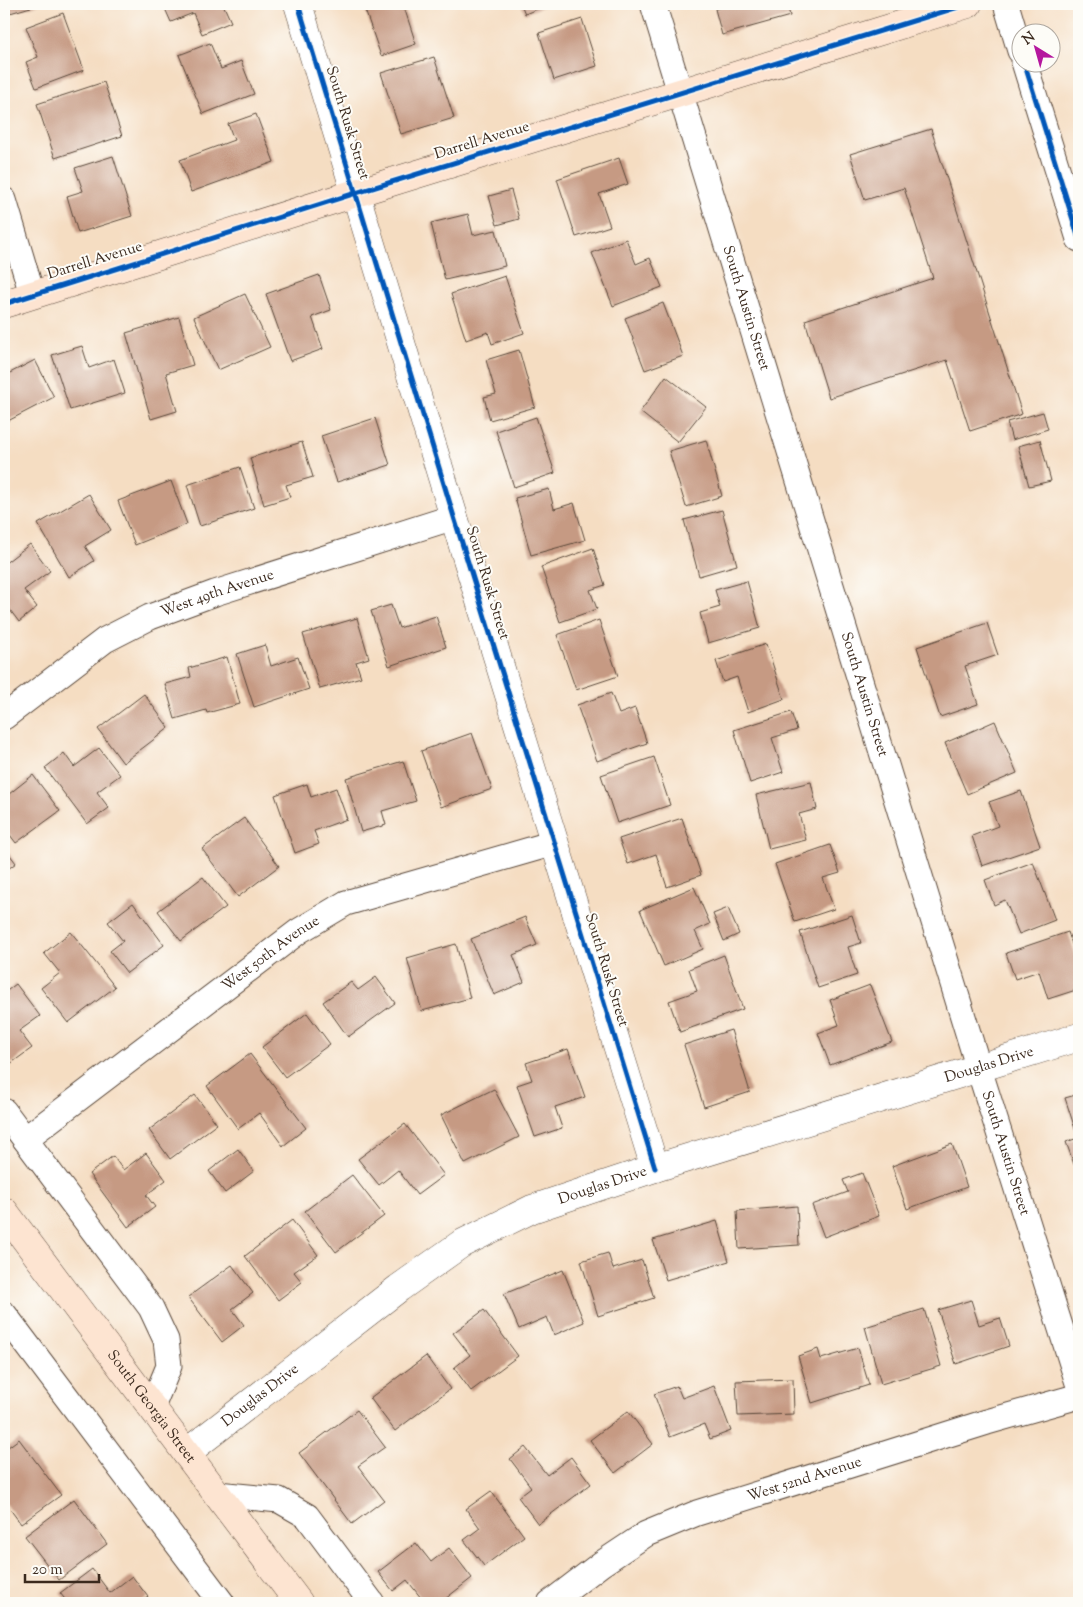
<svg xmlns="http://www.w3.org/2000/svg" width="1083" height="1607" viewBox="0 0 1083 1607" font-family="'Sorts Mill Goudy',serif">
<rect width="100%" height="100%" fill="#fdfcf7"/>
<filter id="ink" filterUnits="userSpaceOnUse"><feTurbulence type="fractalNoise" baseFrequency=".02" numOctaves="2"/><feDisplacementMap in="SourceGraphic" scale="10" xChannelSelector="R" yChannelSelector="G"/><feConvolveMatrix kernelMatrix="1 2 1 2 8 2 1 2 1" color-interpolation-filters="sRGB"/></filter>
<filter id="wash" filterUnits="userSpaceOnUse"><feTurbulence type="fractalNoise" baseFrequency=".0096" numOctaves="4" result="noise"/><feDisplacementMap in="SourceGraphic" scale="20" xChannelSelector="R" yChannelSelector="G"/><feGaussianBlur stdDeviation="1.12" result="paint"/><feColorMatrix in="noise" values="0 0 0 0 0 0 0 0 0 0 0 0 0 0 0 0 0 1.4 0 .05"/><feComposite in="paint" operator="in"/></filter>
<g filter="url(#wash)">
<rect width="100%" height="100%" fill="#f5ddc2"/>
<g id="blocks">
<path fill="#c69a83" d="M7 4H41L10 13Z
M163 4H223L231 22 202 34 193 13 171 22Z
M383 4H403L416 44 381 56 365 10Z
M521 4H549L525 14Z
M729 4H787L790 16 722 35 715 9 729 5Z
M63 13 84 70 36 88 26 62 38 57 26 27Z
M582 19 597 66 554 80 539 33Z
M210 43 221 69 241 61 254 94 203 114 179 55Z
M434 57 454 118 401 134 381 73Z
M104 82 122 136 55 158 37 104Z
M256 114 274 162 191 192 180 160 234 140 228 124Z
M931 129 1022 414 970 431 947 360 829 398 805 320 933 278 904 188 865 200 850 154Z
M113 156 132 216 78 233 67 196 83 191 75 168Z
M619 158 628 184 599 194 610 226 576 237 557 179Z
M511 190 519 219 497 225 489 196Z
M468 214 473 235 496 230 505 266 445 280 431 223Z
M626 239 636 264 650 258 662 287 613 306 592 253Z
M319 275 331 310 312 317 323 349 290 361 266 294Z
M505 276 524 333 492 344 488 332 466 340 451 294Z
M245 294 270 347 218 370 194 317Z
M663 303 683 356 645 370 625 318Z
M179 317 193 365 166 373 177 411 151 419 126 333Z
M82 346 89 368 114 359 125 393 70 410 52 355Z
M519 350 535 407 490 420 484 397 496 394 486 360Z
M35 360 54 397 4 423V376Z
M666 376 706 407 678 442 640 412Z
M1043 412 1048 429 1012 440 1007 422Z
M536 417 555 473 514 487 496 431Z
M375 418 390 465 337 482 321 436Z
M706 440 722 496 686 507 669 451Z
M1040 440 1051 481 1029 486 1018 446Z
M302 442 313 477 286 485 290 497 264 505 250 458Z
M240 467 254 508 200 526 187 485Z
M171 481 187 524 135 545 118 501Z
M549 489 554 509 574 503 585 540 531 555 515 498Z
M89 494 111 530 85 546 94 561 69 577 38 524Z
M722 510 737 565 699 576 684 520Z
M30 544 50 571 24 590 37 607 19 622 4 602V564Z
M593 548 605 585 590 590 597 609 560 622 541 567Z
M747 581 760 628 708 643 700 613 720 607 715 590Z
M391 605 399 628 436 616 446 647 389 666 371 611Z
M357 618 369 658 356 662 361 677 320 689 303 634Z
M599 620 618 676 576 690 557 635Z
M987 623 998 655 965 666 978 704 940 717 917 647Z
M766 644 784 699 748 712 737 677 723 682 716 661Z
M265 645 271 666 298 657 309 689 254 707 237 654Z
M227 657 240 704 207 713 206 710 175 719 165 684 191 677 189 668Z
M611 693 619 714 635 708 647 743 597 761 577 705Z
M144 694 169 728 123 763 98 729Z
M791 712 797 730 772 738 783 772 750 783 734 730Z
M995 721 1017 773 967 794 945 743Z
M472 733 492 789 441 807 421 751Z
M99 748 120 775 97 792 109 808 87 824 45 768 64 753 74 767Z
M654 757 670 805 617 823 601 775Z
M403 761 416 801 382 811 386 825 361 832 346 778Z
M33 775 60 811 16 843 4 827V798Z
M811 782 817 809 799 814 806 840 769 849 756 795Z
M307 784 311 797 336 788 347 819 314 831 319 844 295 853 275 795Z
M1021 791 1040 846 982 866 972 836 998 826 989 802Z
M244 818 279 866 238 897 202 849Z
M682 818 701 875 667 887 656 854 628 864 619 839Z
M830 845 840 873 823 878 834 909 795 922 775 864Z
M4 847 16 863 4 872Z
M1033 862 1055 920 1019 934 1005 900 994 905 985 880Z
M203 877 226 907 181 941 158 911Z
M694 887 710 924 695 931 703 949 664 966 640 910Z
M133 903 164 945 127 973 110 951 123 941 108 922Z
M728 908 739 934 724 941 713 914Z
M852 915 861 943 848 947 857 975 818 988 800 932Z
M525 917 537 945 513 955 524 982 494 995 471 939Z
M71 932 115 987 68 1023 41 988 60 973 44 953Z
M1068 932 1079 965V989L1048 999 1039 971 1015 979 1006 953Z
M456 944 470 998 422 1011 407 958Z
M724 955 743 1009 680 1032 669 1001 697 991 689 969Z
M376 977 395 1003 348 1037 323 1002 351 982 358 990Z
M16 984 40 1016 19 1031 32 1048 6 1067 4 1063V993Z
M870 985 892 1042 830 1065 818 1033 839 1025 830 1000Z
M307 1013 330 1044 285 1077 262 1047Z
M731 1030 750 1092 704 1107 684 1045Z
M568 1049 585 1097 555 1107 562 1128 535 1137 517 1085 532 1080 526 1063Z
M250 1054 306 1128 283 1146 259 1113 238 1129 207 1086Z
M494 1089 519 1137 465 1164 441 1115Z
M1079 1094V1166L1075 1167 1066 1142 1078 1138 1065 1098Z
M195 1095 217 1124 170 1159 149 1130Z
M405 1124 444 1175 417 1195 398 1170 379 1185 358 1159Z
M952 1144 967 1187 907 1209 892 1166Z
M238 1149 254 1171 225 1193 209 1171Z
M146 1153 166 1180 146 1195 155 1207 128 1227 89 1174 113 1156 123 1170Z
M862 1173 879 1216 824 1237 812 1205 848 1192 843 1180Z
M352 1175 384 1216 336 1252 305 1211Z
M797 1206 799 1245 739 1249 737 1211Z
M292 1220 318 1255 294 1272 302 1282 278 1300 245 1256Z
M717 1221 729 1261 666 1280 653 1240Z
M608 1253 613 1269 642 1260 654 1298 598 1316 581 1261Z
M232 1265 253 1293 232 1309 244 1325 222 1342 188 1297Z
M563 1270 584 1322 554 1335 547 1317 519 1329 504 1294Z
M971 1300 979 1325 1000 1318 1009 1346 956 1364 938 1310Z
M924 1309 941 1366 881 1384 865 1327Z
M484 1310 518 1356 471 1391 454 1368 470 1355 453 1333Z
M858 1348 869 1385 812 1403 798 1356 818 1349 821 1359Z
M426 1356 450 1389 395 1431 370 1398Z
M793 1379 794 1414 738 1416 736 1381Z
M677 1386 682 1398 714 1386 731 1431 710 1439 704 1424 670 1437 654 1394Z
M357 1410 385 1447 358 1466 384 1500 352 1524 299 1453Z
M4 1411 9 1418 4 1421Z
M628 1411 653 1444 615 1473 590 1440Z
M19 1439 61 1495 21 1524 4 1501V1450Z
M525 1447 547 1475 571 1457 591 1484 538 1524 518 1497 531 1487 510 1459Z
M491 1491 524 1536 484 1566 464 1540 480 1528 466 1509Z
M74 1499 107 1544 59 1580 25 1536Z
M416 1543 431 1562 449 1548 472 1578 440 1603H425L407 1580 393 1591 378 1572Z
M92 1569 110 1593 132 1576 148 1597 141 1603H68L60 1593Z"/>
</g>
</g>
<g filter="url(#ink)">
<use href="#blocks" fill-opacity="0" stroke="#574537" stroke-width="1"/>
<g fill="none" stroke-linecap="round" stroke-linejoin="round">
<g stroke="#574537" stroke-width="27">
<g id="minor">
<path id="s1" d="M653 4 979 1069 1079 1386"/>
<path d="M1006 4 1020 51"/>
<path d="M1024 62 1079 239"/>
<path d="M4 200 32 294"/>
<path id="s2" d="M4 717 105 640 150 617 215 593 454 517"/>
<path d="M4 1111 151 1308 166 1340 169 1366 152 1407"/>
<path id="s3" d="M25 1139 299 931 346 903 554 843"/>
<path d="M4 1314 222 1603"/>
<path d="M217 1494 279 1500 307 1516 372 1603"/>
<path id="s4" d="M550 1603 601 1564 646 1534 697 1513 987 1422 1079 1396"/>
</g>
</g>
<g stroke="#574537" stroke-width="29">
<g id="tertiary">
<path d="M298 4 454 517 655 1168"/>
<path id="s5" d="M186 1453 399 1288 461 1244 532 1209 655 1168 1079 1037"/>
</g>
</g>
<g stroke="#574537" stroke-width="29">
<g id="secondary">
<path d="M4 304 356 193 968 4"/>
<path id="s6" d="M4 1211 299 1603"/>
</g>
</g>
<use href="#minor" stroke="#fff" stroke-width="25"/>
<use href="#tertiary" stroke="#fff" stroke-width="28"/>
<use href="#secondary" stroke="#fde4d1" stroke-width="28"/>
<g stroke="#fdfcf7" stroke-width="8">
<path id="cycleway" d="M298 4 454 517 655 1168
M1024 62 1079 239
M4 304 356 193 968 4"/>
</g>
<use href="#cycleway" stroke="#0057b8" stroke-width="5"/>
</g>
</g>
<g text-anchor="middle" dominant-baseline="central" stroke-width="4" stroke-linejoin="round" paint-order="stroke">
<g font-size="15" fill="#3b2a1e" stroke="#fdfcf7">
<text transform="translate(347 123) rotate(73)">South Rusk Street</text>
<text transform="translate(482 141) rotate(-17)">Darrell Avenue</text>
<text transform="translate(95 261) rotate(-17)">Darrell Avenue</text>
<text stroke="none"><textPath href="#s1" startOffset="318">South Austin Street</textPath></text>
<text transform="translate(487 583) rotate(73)">South Rusk Street</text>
<text stroke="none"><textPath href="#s2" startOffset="249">West 49th Avenue</textPath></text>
<text stroke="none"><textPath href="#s1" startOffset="722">South Austin Street</textPath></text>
<text stroke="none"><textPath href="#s3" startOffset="308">West 50th Avenue</textPath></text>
<text transform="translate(606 970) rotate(73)">South Rusk Street</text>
<text stroke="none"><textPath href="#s5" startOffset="904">Douglas Drive</textPath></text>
<text stroke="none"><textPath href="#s1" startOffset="1202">South Austin Street</textPath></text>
<text stroke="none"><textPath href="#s5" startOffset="499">Douglas Drive</textPath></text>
<text stroke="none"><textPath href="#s5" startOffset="94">Douglas Drive</textPath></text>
<text stroke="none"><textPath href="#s6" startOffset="245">South Georgia Street</textPath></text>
<text stroke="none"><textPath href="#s4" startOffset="286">West 52nd Avenue</textPath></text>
</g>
</g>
<rect width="1083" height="1607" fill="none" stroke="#fdfcf7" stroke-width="20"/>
<g transform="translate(1036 48) rotate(323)"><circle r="24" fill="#fdfcf7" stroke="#afa8a0"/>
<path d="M0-4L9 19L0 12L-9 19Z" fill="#b5179e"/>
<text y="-8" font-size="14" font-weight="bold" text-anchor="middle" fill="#3b2a1e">N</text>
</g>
<path d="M25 1574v8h74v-8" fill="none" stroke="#3b2a1e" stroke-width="2.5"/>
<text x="32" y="1574" font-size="15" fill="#3b2a1e" stroke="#fdfcf7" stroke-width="4" paint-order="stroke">20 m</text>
</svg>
